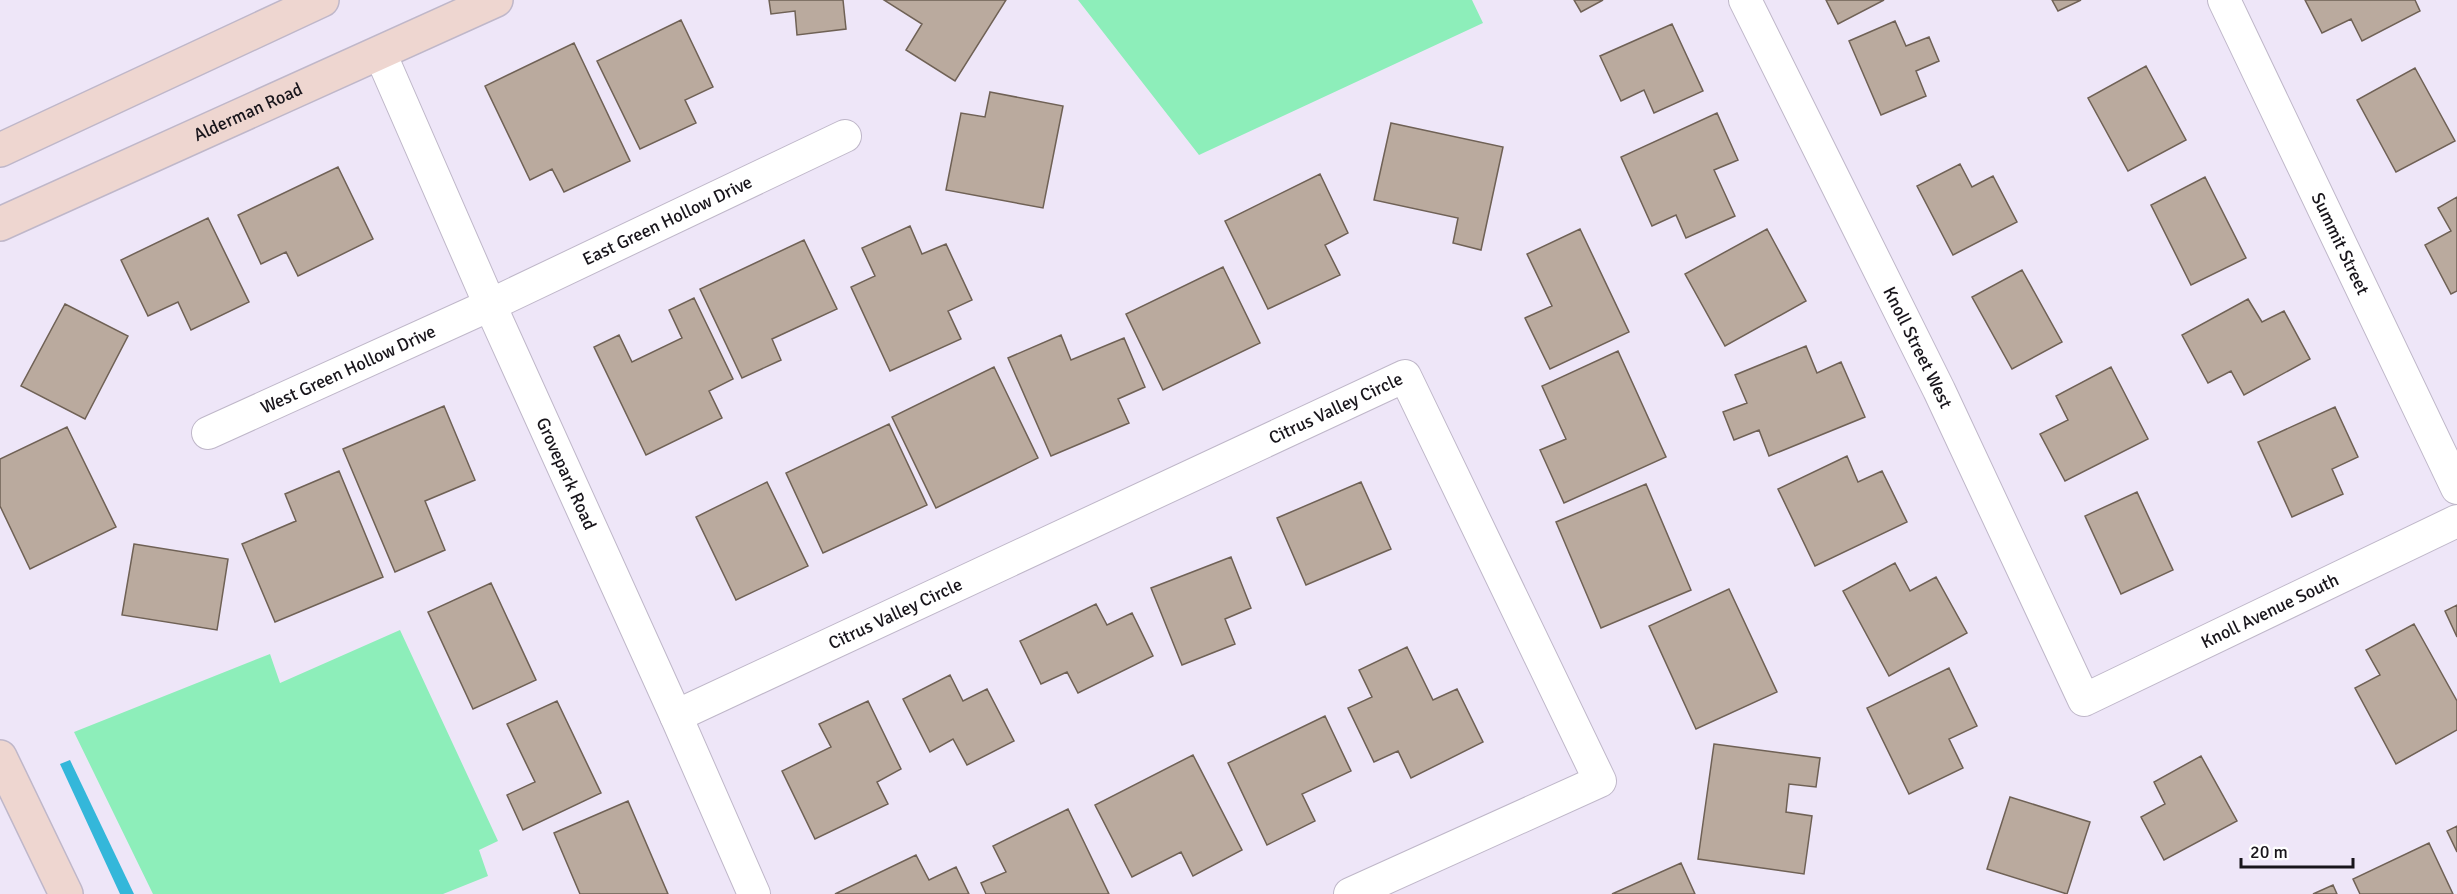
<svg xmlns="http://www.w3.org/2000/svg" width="2457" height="894" viewBox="0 0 2457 894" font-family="Signika,sans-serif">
<rect width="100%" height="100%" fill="#eee6f8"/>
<path fill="#8deeba" d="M1078 0H1472L1483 23 1199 155Z
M400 630 498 841 479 850 488 876 443 894H153L74 732 270 654 280 683Z"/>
<path fill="#34b7da" d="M70 760 134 894H120L60 764Z"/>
<path fill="#baaa9e" stroke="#6f6155" stroke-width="1.5" d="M769 0H843L846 29 797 35 795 11 771 14Z
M884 0H1006L955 81 906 50 922 24Z
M1574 0H1603L1581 12Z
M1826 0H1884L1838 24Z
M2052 0H2081L2058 11Z
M2305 0H2415L2420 11 2362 41 2351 19 2322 33Z
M681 20 713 87 685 100 696 123 640 149 597 61Z
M1895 21 1906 46 1929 37 1939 61 1916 71 1926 96 1881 115 1849 41Z
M1672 24 1703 91 1654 113 1644 90 1621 101 1600 56Z
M574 43 630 161 564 192 552 169 530 180 485 86Z
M2146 66 2186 140 2128 171 2088 98Z
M2415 68 2455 141 2396 172 2357 100Z
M990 92 1063 106 1043 208 946 190 961 113 985 117Z
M1717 113 1738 160 1714 170 1735 216 1686 238 1676 215 1652 226 1621 157Z
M1391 123 1503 147 1481 250 1453 243 1458 218 1374 200Z
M1960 164 1972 187 1993 176 2017 222 1953 255 1917 186Z
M338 167 373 239 298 276 286 252 261 264 238 215Z
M1320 174 1348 233 1325 245 1340 275 1268 309 1225 221Z
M2205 177 2246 258 2191 285 2151 205Z
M2457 197V291L2451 294 2425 245 2451 231 2438 208Z
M208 218 249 302 191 330 178 302 148 316 121 260Z
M910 226 922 254 946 244 972 300 948 311 961 339 890 371 851 287 875 276 862 248Z
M1580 229 1629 332 1550 369 1525 318 1552 306 1527 254Z
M1767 229 1806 301 1725 346 1685 274Z
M804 240 837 309 772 339 781 360 742 378 700 289Z
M1223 267 1260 343 1163 390 1126 314Z
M2022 270 2062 342 2012 369 1972 297Z
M694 298 733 379 709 391 722 418 646 455 594 347 619 335 632 362 682 338 669 310Z
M2248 299 2262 322 2284 311 2310 359 2244 395 2231 371 2208 383 2182 335Z
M65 304 128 336 85 419 21 386Z
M1061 335 1071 360 1124 338 1145 387 1118 399 1129 423 1051 456 1008 358Z
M1806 346 1817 373 1841 362 1865 417 1769 456 1759 430 1734 440 1723 412 1747 403 1735 375Z
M1618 351 1666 457 1564 503 1540 450 1566 439 1542 386Z
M994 367 1038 458 936 508 892 417Z
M2111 367 2148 439 2065 481 2040 434 2068 420 2056 396Z
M444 406 475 480 425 501 445 550 395 572 343 449Z
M2335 407 2358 457 2332 469 2343 494 2292 517 2258 442Z
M889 424 927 505 823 553 786 473Z
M67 427 116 527 30 569 0 506V459Z
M1847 456 1858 482 1882 471 1907 522 1815 566 1778 489Z
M339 471 383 577 275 622 242 544 296 521 285 494Z
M767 482 808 566 736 600 696 517Z
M1361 482 1391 549 1306 585 1277 518Z
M1646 484 1691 590 1601 628 1556 522Z
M2137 492 2173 570 2121 594 2085 516Z
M134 544 228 559 217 630 122 615Z
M1231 557 1251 608 1225 619 1235 644 1182 665 1151 588Z
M1895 563 1910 591 1936 577 1967 633 1889 676 1843 591Z
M491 583 536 680 473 709 428 612Z
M1729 589 1777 692 1696 729 1649 626Z
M1096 604 1107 625 1132 613 1153 656 1078 693 1067 672 1041 684 1020 641Z
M2457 605V637L2445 611Z
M2414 624 2457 701V730L2396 764 2355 688 2380 675 2366 650Z
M1407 647 1433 700 1457 689 1483 742 1411 778 1398 751 1374 762 1348 708 1372 697 1359 670Z
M1949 668 1977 726 1949 739 1963 768 1909 794 1867 708Z
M950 675 963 701 987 689 1014 741 967 765 953 739 930 752 903 699Z
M557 701 601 793 523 830 507 795 535 782 507 724Z
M868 701 901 769 877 782 888 804 815 839 782 771 831 747 819 724Z
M1325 716 1351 771 1302 794 1315 821 1267 845 1228 763Z
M1714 744 1820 758 1816 787 1789 784 1786 812 1812 816 1804 874 1698 859Z
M1193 755 1242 850 1193 876 1181 852 1132 877 1095 805Z
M2201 756 2237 821 2164 860 2141 817 2165 804 2154 782Z
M2010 797 2090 822 2067 894 1987 869Z
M628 801 668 894H580L554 833Z
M1068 809 1109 894H986L981 883 1006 872 993 846Z
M2457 826V852L2447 831Z
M2429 843 2453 894H2360L2353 879Z
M916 855 929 880 956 867 969 894H835Z
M1681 863 1695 894H1612Z
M2333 885 2337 894H2313Z"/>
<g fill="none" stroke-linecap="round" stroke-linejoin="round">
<g stroke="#bfb7c9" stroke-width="34">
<g id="street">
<path id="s1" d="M1745 0 1939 390 2084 700 2457 521"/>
<path id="s2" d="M2224 0 2457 488"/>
<path id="s3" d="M380 53 490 305 676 716 754 894"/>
<path id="s4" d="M208 433 490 305 845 136"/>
<path id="s5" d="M676 716 1405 376 1600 781 1350 894"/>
</g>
</g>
<g stroke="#bfb7c9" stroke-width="36">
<g id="secondary">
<path d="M0 150 322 0"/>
<path id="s6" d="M0 224 496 0"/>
<path d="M0 757 66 894"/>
</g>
</g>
<use href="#street" stroke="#fff" stroke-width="32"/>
<use href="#secondary" stroke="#eed6d0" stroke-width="33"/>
</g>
<g text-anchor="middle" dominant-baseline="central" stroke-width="4.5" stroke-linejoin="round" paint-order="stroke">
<g font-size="18" fill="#18151b" stroke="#fff">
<text stroke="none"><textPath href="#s6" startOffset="272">Alderman Road</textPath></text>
<text stroke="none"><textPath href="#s4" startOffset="506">East Green Hollow Drive</textPath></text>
<text stroke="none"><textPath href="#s2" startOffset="270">Summit Street</textPath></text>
<text stroke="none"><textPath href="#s1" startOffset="388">Knoll Street West</textPath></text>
<text stroke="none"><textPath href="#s4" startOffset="154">West Green Hollow Drive</textPath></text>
<text stroke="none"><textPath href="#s5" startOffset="728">Citrus Valley Circle</textPath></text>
<text stroke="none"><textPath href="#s3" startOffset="460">Grovepark Road</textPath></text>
<text stroke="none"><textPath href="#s1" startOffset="984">Knoll Avenue South</textPath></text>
<text stroke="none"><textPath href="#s5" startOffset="242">Citrus Valley Circle</textPath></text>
</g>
</g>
<path d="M2241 858v9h112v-9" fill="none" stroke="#18151b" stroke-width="3"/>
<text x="2250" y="858" font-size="18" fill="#18151b" stroke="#ffffff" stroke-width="4.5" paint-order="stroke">20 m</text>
</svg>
